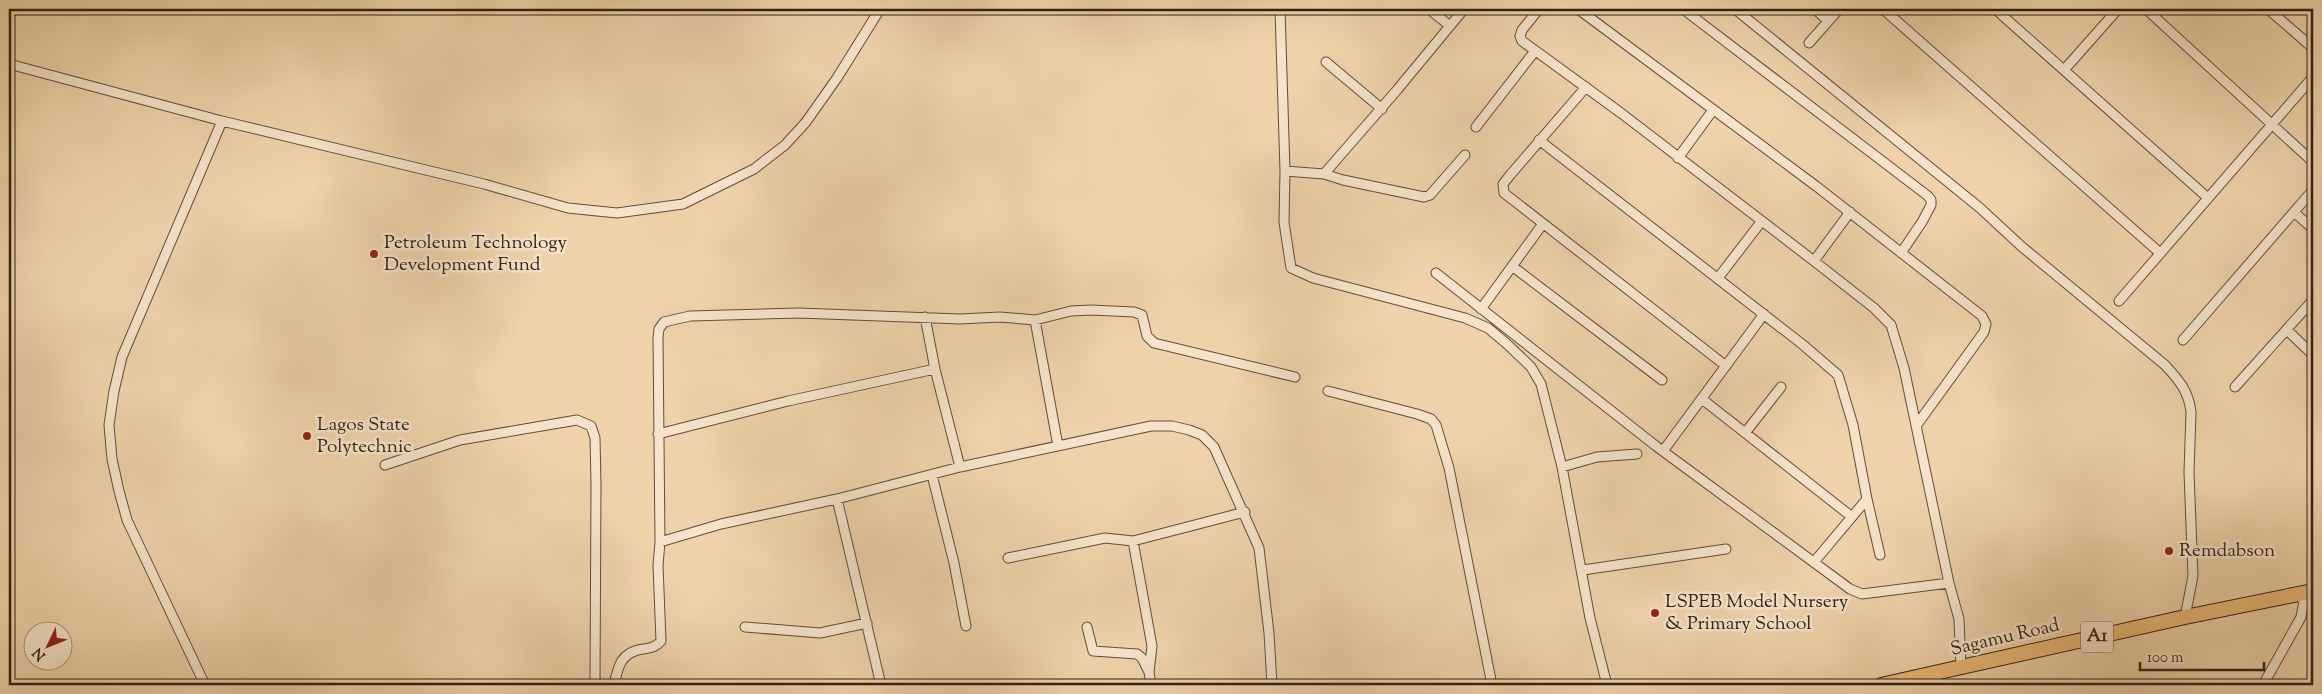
<svg xmlns="http://www.w3.org/2000/svg" width="2322" height="694" viewBox="0 0 2322 694" font-family="'Sorts Mill Goudy',serif">
<rect width="100%" height="100%" fill="#efd2aa"/>
<filter id="stains"><feTurbulence type="fractalNoise" baseFrequency=".004" numOctaves="4"/><feColorMatrix values="0 0 0 0 .2 0 0 0 0 .09 0 0 0 0 .02 0 0 0 .5 -.17"/></filter>
<radialGradient id="worn" r=".72"><stop offset=".6" stop-color="#630" stop-opacity="0"/><stop offset="1" stop-color="#630" stop-opacity=".3"/></radialGradient>
<g fill="none" stroke-linecap="round" stroke-linejoin="round">
<g stroke="#604d3a" stroke-width="11">
<path id="minor" d="M1280 9 1285 171 1284 222 1291 268 1313 278 1465 318 1488 328 1507 344 1531 367 1541 384 1562 467 1590 618 1607 685
M1429 9 1450 26
M1539 9 1522 30 1520 36 1522 41 1621 113 1814 261 1874 308 1891 325 1904 368 1949 583 1959 619 1961 667
M1578 9 1816 186 1982 316 1986 324 1984 332 1916 426
M1683 9 1928 196 1931 200V205L1922 222 1901 253
M1735 9 1980 208 2021 246 2165 365C2179 380 2189 392 2191 412L2189 472 2193 576 2185 617
M1815 9 1828 21
M1883 9 2160 253
M1995 9 2208 198
M2146 9 2313 162
M2268 9 2313 48
M1809 43 1839 9
M1326 62 1382 109
M9 64 222 121 484 184 568 208 617 213 683 204 754 169 785 145 806 122 837 78 880 9
M2064 70 2118 9
M1586 87 1511 174 1503 184 1504 193 1726 366
M1476 127 1535 51
M1539 140 1802 344 1838 375 1853 425 1867 499 1814 562
M1678 158 1713 110
M1285 171 1324 174 1343 180 1424 197 1430 195 1465 155
M1324 174 1397 90 1464 9
M2294 212 2313 229
M1814 261 1850 212
M1512 266 1662 380
M1436 273 1656 446 1850 589 1862 594 1949 583
M1718 278 1761 222
M2119 301 2313 77
M1481 309 1542 225
M925 317 935 369 960 467
M1035 320 1058 446
M2287 330 2313 355
M2183 340 2313 190
M2235 387 2313 300
M1328 391 1417 414 1431 419 1436 425 1449 468 1492 685
M1702 399 1852 517
M1745 433 1781 387
M658 434 788 401 935 369
M1663 451 1764 314
M385 465 460 440 577 420 591 426 595 438 596 484 595 685
M1562 467 1597 457 1637 454
M932 475 954 563 966 626
M837 499 881 685
M1867 499 1880 555
M1133 541 1152 646 1149 672 1151 685
M660 542 721 524 837 499 960 467 1151 426H1172L1189 430 1202 435 1214 447 1259 548 1269 633 1272 685
M1008 558 1105 538 1133 541 1245 512
M1583 570 1726 549
M745 627 820 633 867 623
M1087 627 1093 651 1137 654 1142 658 1149 672
M205 685 127 520 119 491 112 459 109 425 114 391 122 357 222 121
M614 685C618 666 621 652 643 649 651 648 656 647 661 641L658 565 660 542 658 338 659 329 664 322 690 316 799 313 960 319 1000 317 1035 320 1071 311 1091 310 1134 312 1142 315 1147 336 1154 343 1295 377
M2263 685 2301 617 2304 601 2297 593"/>
</g>
<g stroke="#312115" stroke-width="16">
<path id="trunk" d="M1881 685 2185 617 2313 591"/>
</g>
<use href="#minor" stroke="#f5e2c8" stroke-width="9"/>
<use href="#trunk" stroke="#e8b975" stroke-width="14"/>
</g>
<g fill="#8f2418" stroke="#f5e2c8" stroke-width="2">
<circle cx="374" cy="254" r="5"/>
<circle cx="307" cy="436" r="5"/>
<circle cx="2169" cy="551" r="5"/>
<circle cx="1655" cy="613" r="5"/>
</g>
<g text-anchor="middle" dominant-baseline="central" stroke-width="5" stroke-linejoin="round" paint-order="stroke">
<rect fill="#f5e2c8" stroke="#6c5b4b" stroke-width="1" x="2081" y="621.5" width="32" height="31" rx="4"/>
<g font-size="18" font-weight="bold" fill="#312115">
<text x="2097" y="637">A1</text>
</g>
<g font-size="19" fill="#312115" stroke="#f5e2c8" text-anchor="start">
<text x="384" y="243">Petroleum Technology<tspan x="384" dy="22">Development Fund</tspan></text>
<text x="317" y="425">Lagos State<tspan x="317" dy="22">Polytechnic</tspan></text>
<text x="2179" y="551">Remdabson</text>
<text x="1665" y="602">LSPEB Model Nursery<tspan x="1665" dy="22">&amp; Primary School</tspan></text>
</g>
<g font-size="19" fill="#312115" stroke="#f5e2c8">
<text transform="translate(2005 638) rotate(-13)">Sagamu Road</text>
</g>
</g>
<rect width="2322" height="694" fill="none" stroke="#efd2aa" stroke-width="30"/>
<rect x="10" y="10" width="2302" height="674" fill="none" stroke="#312115" stroke-width="2.5"/>
<rect x="15" y="15" width="2292" height="664" fill="none" stroke="#312115"/>
<g transform="translate(48 646) rotate(227)"><circle r="24" fill="#f5e2c8" stroke="#a79580"/>
<path d="M0-4L9 19L0 12L-9 19Z" fill="#8f2418"/>
<text y="-8" font-size="14" font-weight="bold" text-anchor="middle" fill="#312115">N</text>
</g>
<path d="M2140 662v8h124v-8" fill="none" stroke="#312115" stroke-width="2.5"/>
<text x="2147" y="662" font-size="15" fill="#312115" stroke="#f5e2c8" stroke-width="4" paint-order="stroke">100 m</text>
<rect width="100%" height="100%" filter="url(#stains)"/>
<rect width="100%" height="100%" fill="url(#worn)"/>
</svg>
